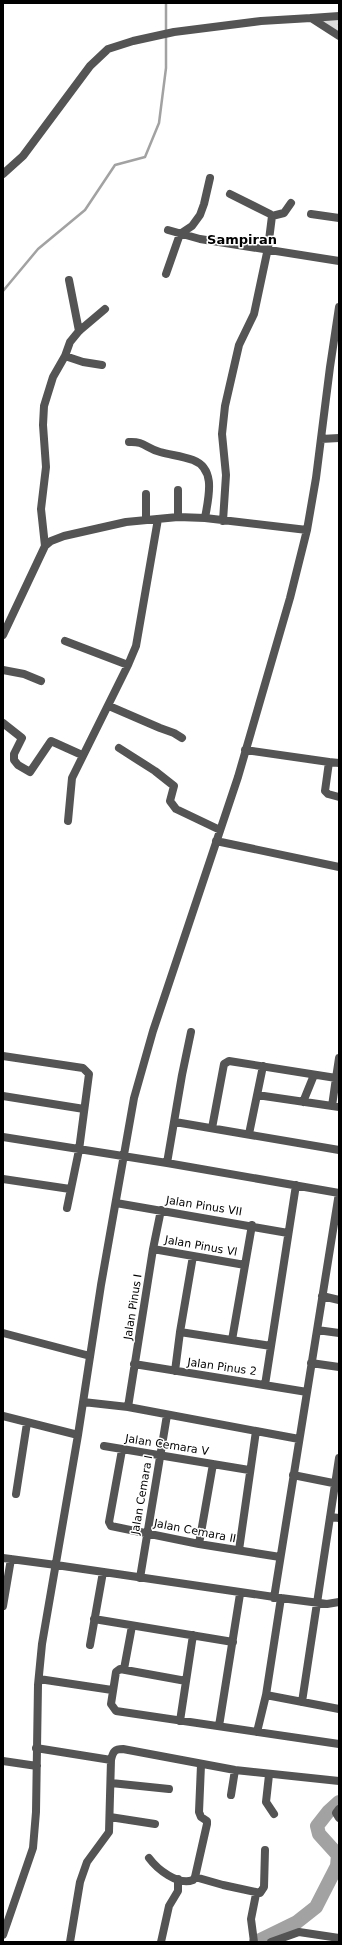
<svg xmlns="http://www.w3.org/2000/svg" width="342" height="1945" viewBox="0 0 342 1945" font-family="'DejaVu Sans',sans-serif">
<defs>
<pattern id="park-tufts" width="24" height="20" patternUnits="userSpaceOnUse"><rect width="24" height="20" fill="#dbdbdb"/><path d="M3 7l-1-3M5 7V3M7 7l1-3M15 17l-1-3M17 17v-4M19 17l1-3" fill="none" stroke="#bababa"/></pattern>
</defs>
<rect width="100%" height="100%" fill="#fff"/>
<path fill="url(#park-tufts)" d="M339 18V32L323 21Z"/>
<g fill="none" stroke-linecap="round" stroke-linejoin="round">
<path stroke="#a2a2a2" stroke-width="2.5" d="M3 291 38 249 85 210 115 165 145 157 159 123 166 68V3"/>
<path stroke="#a2a2a2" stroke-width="14" d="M256 1942 297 1922 316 1907 337 1866 338 1855 319 1834 317 1826 328 1812 339 1802"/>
<path stroke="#545454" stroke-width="8" d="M311 18 339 16
M3 174 23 156 90 66 108 49 133 41 174 32 261 21 311 18 339 36
M311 214 339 218
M272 216 284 213 291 203
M168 230 200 239 339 261
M166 274 180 234 192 226 200 215 204 204 210 178
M69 280 79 331
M65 356 83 362 102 365
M321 439 339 438
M129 442C144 441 146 448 160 452 171 455 182 456 193 460 217 469 208 499 205 518
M146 494V519
M178 517V490
M223 521 226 475 222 434 225 406 239 345 254 314 268 248 272 216 270 214 230 194
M45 546 41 509 46 467 43 425 44 406 53 377 65 356 70 342 79 331 105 309
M3 635 45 546 51 541 64 536 126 522 178 517 205 518 307 530
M65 641 128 665
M3 670 24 674 41 681
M109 706 160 728 174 733 182 738
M3 723 22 738 14 754V760L18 765 30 772 51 741 82 755
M119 748 155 771 174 786 170 801 176 809 220 830
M245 750 329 762
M339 763 329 762 325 791 328 794 339 797
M68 821 72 778 128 665 136 646 158 519
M216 841 339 867
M3 1056 83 1068 89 1074 79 1150 67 1208
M336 1078 339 1058
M257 1095 339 1107
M3 1096 84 1109
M303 1102 314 1075
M175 1122 339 1150
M212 1128 224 1064 229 1061 336 1078 332 1106
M249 1134 263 1066
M3 1137 167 1163 339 1193
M167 1163 182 1075 191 1032
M3 1179 70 1189
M116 1203 288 1233
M153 1249 245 1265
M322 1296 339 1300
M317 1330 339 1333
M180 1332 271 1346
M3 1333 90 1356
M232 1340 252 1225
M311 1363 339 1367
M134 1364 307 1392
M175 1371 180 1332 193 1256
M265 1385 296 1185
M83 1402 128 1407 299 1439
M128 1407 153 1249 161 1210
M3 1416 78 1435
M104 1446 249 1470
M122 1450 109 1522 111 1526 199 1544 280 1557
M293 1475 338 1484
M16 1494 27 1423
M330 1517 339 1518
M199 1544 213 1464
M239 1550 256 1431
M3 1558 56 1565 281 1598 266 1695 257 1732
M140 1578 167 1415
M274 1598 339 1193
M281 1598 327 1604 339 1602
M3 1606 11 1559
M94 1619 233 1642
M90 1645 103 1572
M124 1669 132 1626
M39 1679 112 1690
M186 1681 120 1669 116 1672 111 1704 116 1711 339 1744
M266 1695 339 1709
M302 1702 339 1458
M180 1721 193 1635
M219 1726 240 1594
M36 1748 111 1760C113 1751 115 1749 123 1749L235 1770 339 1781
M3 1761 37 1766
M201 1765 199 1812 201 1817 207 1821V1824L195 1877 223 1885 260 1893 264 1887 265 1850
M269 1775 266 1802 274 1814
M111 1783 169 1789
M231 1795 235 1770
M339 1809 336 1813 339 1818
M110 1817 155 1824
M149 1858C157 1869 178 1886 193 1880L195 1877
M3 1935 33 1848 36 1812 38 1685 42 1644 78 1435 101 1285 134 1098 153 1031 238 777 290 598 307 530 316 478 330 367 339 307
M70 1942 80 1882 87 1862 109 1832 111 1760
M161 1942 169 1906 178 1891V1879
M254 1942 251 1919 256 1894
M271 1942 299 1932 339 1938"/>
</g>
<g text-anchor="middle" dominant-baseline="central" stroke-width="3" stroke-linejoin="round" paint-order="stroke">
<g font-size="11" fill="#000" stroke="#fff">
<text transform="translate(204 1206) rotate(9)">Jalan Pinus VII</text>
<text transform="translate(201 1246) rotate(10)">Jalan Pinus Vl</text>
<text transform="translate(133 1307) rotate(-81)">Jalan Pinus I</text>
<text transform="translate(222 1367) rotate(8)">Jalan Pinus 2</text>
<text transform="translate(167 1445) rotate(9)">Jalan Cemara V</text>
<text transform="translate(142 1495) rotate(-80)">Jalan Cemara I</text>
<text transform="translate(195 1531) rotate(11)">Jalan Cemara II</text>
</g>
<g font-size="13" font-weight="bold" fill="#000" stroke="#fff">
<text x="242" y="239">Sampiran</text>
</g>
</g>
<rect width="342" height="1945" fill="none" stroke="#000000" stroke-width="8"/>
</svg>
